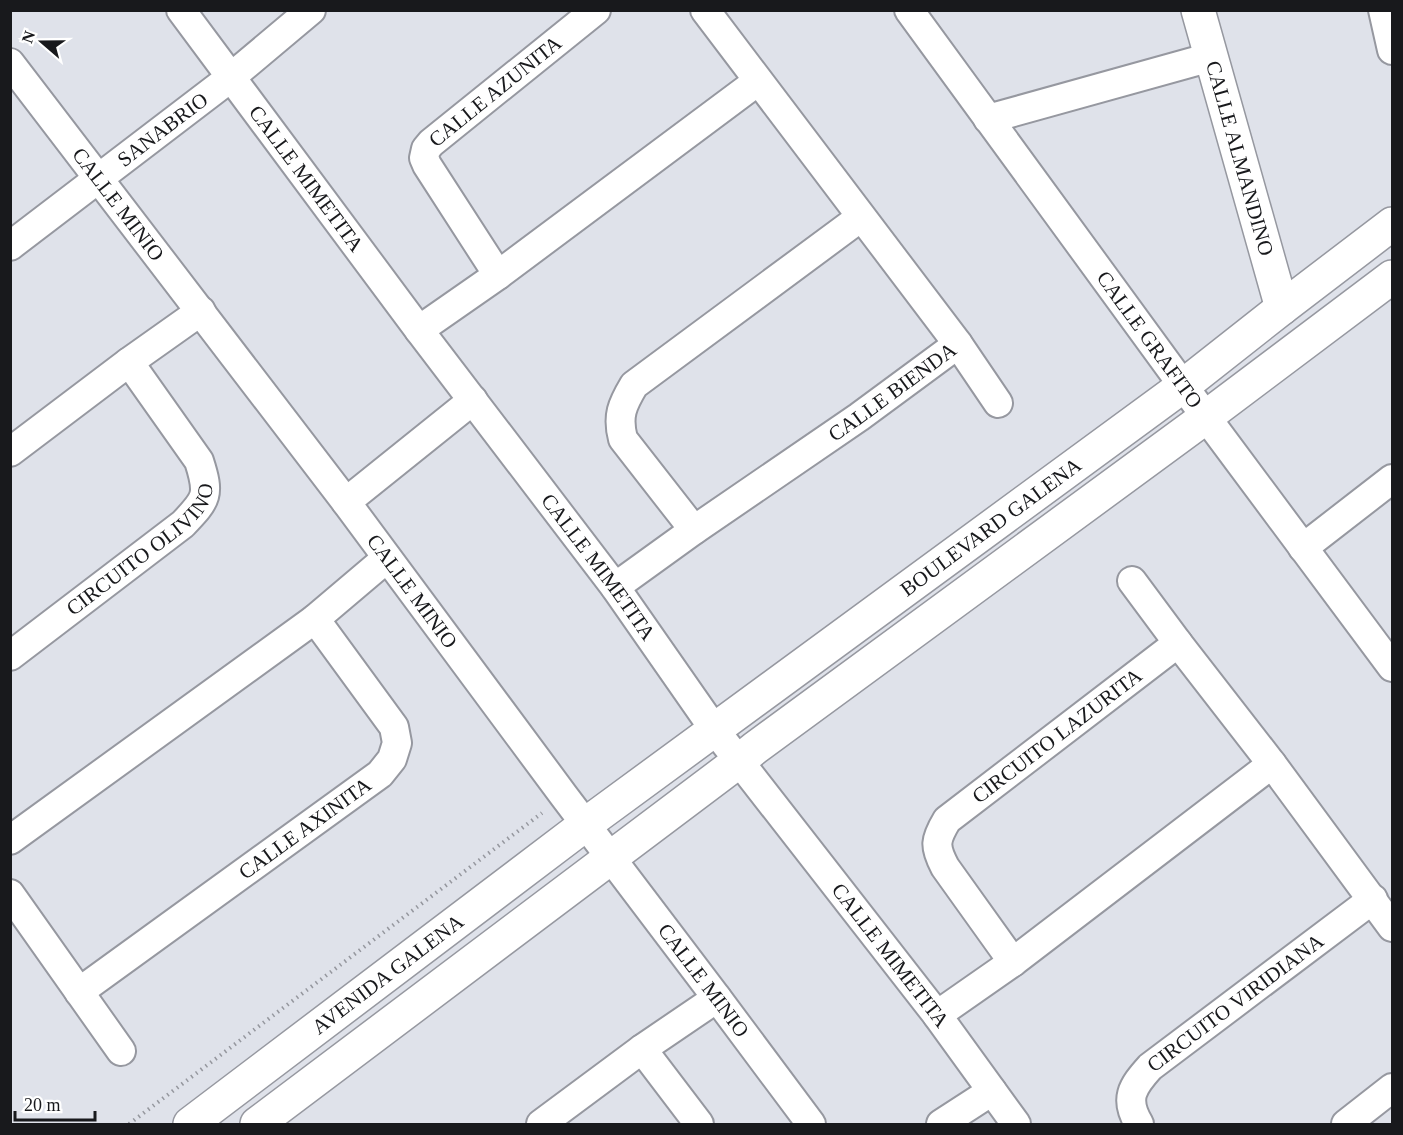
<svg xmlns="http://www.w3.org/2000/svg" width="1403" height="1135" viewBox="0 0 1403 1135" font-family="Georgia,serif">
<rect width="100%" height="100%" fill="#dfe2ea"/>
<g fill="none" stroke-linecap="round" stroke-linejoin="round">
<g stroke="#9698a0" stroke-width="32">
<g id="street">
<path id="s1" d="M181 10 419 330 615 587 714 729 937 1015 1016 1124"/>
<path d="M705 10 958 344 998 403"/>
<path id="s2" d="M909 10 1206 417 1392 667"/>
<path d="M1383 10 1392 50"/>
<path id="s3" d="M10 63 346 502 564 796 717 998 811 1124"/>
<path d="M988 119 1211 57"/>
<path id="s4" d="M10 246 230 78 311 10"/>
<path id="s5" d="M498 275 427 165 424 158 426 149 431 143 596 10"/>
<path d="M419 330 498 275 758 81"/>
<path d="M10 452 129 362 201 311"/>
<path d="M346 502 473 400"/>
<path d="M694 530 623 439C617 416 622 405 634 385L861 217"/>
<path d="M1303 548 1392 479"/>
<path d="M1132 581 1178 643 1272 764 1392 927"/>
<path id="s6" d="M615 587 694 530 859 417 958 344"/>
<path id="s7" d="M10 656 183 524C207 499 210 495 199 461L129 362"/>
<path d="M10 840 315 619 387 558"/>
<path d="M10 894 121 1051"/>
<path id="s8" d="M1013 962 945 867C934 846 935 840 947 820L1178 643"/>
<path id="s9" d="M79 992 380 774 392 759 397 743 394 727 315 619"/>
<path d="M937 1015 1013 962 1272 764"/>
<path d="M642 1049 699 1124"/>
<path d="M541 1124 642 1049 717 998"/>
<path d="M941 1124 992 1091"/>
<path id="s10" d="M1139 1124C1124 1099 1132 1087 1150 1067L1373 899"/>
<path d="M1346 1124 1392 1088"/>
</g>
</g>
<g stroke="#9698a0" stroke-width="36">
<g id="secondary">
<path id="s11" d="M1198 10 1282 308"/>
<path id="s12" d="M190 1124 586 824 1183 386 1282 308 1392 224"/>
<path d="M257 1124 739 761 755 748 1206 417 1392 277"/>
</g>
</g>
<path stroke="#95979e" stroke-width="4" stroke-dasharray="1.5 4.5" stroke-linecap="butt" d="M129 1124 542 813"/>
<use href="#street" stroke="#fff" stroke-width="28"/>
<use href="#secondary" stroke="#fff" stroke-width="33"/>
</g>
<g text-anchor="middle" dominant-baseline="central" stroke-width="5" stroke-linejoin="round" paint-order="stroke">
<g font-size="21" fill="#18191c" stroke="#fff">
<text stroke="none"><textPath href="#s5" startOffset="238">CALLE AZUNITA</textPath></text>
<text stroke="none"><textPath href="#s4" startOffset="192">SANABRIO</textPath></text>
<text stroke="none"><textPath href="#s11" startOffset="154">CALLE ALMANDINO</textPath></text>
<text stroke="none"><textPath href="#s1" startOffset="210">CALLE MIMETITA</textPath></text>
<text stroke="none"><textPath href="#s3" startOffset="178">CALLE MINIO</textPath></text>
<text stroke="none"><textPath href="#s2" startOffset="408">CALLE GRAFITO</textPath></text>
<text stroke="none"><textPath href="#s6" startOffset="339">CALLE BIENDA</textPath></text>
<text stroke="none"><textPath href="#s12" startOffset="999">BOULEVARD GALENA</textPath></text>
<text stroke="none"><textPath href="#s7" startOffset="170">CIRCUITO OLIVINO</textPath></text>
<text stroke="none"><textPath href="#s1" startOffset="696">CALLE MIMETITA</textPath></text>
<text stroke="none"><textPath href="#s3" startOffset="664">CALLE MINIO</textPath></text>
<text stroke="none"><textPath href="#s8" startOffset="306">CIRCUITO LAZURITA</textPath></text>
<text stroke="none"><textPath href="#s9" startOffset="279">CALLE AXINITA</textPath></text>
<text stroke="none"><textPath href="#s1" startOffset="1182">CALLE MIMETITA</textPath></text>
<text stroke="none"><textPath href="#s12" startOffset="248">AVENIDA GALENA</textPath></text>
<text stroke="none"><textPath href="#s3" startOffset="1150">CALLE MINIO</textPath></text>
<text stroke="none"><textPath href="#s10" startOffset="171">CIRCUITO VIRIDIANA</textPath></text>
</g>
</g>
<rect width="1403" height="1135" fill="none" stroke="#18191c" stroke-width="24"/>
<g transform="translate(42 42) rotate(290)" stroke="#ffffff" stroke-width="4.5" paint-order="stroke">
<path d="M0-4.5L10 22L0 15L-10 22Z" fill="#18191c"/>
<text y="-9" font-size="16" font-weight="bold" text-anchor="middle" fill="#18191c">N</text>
</g>
<path d="M15 1111v9h80v-9" fill="none" stroke="#18191c" stroke-width="3"/>
<text x="24" y="1111" font-size="18" fill="#18191c" stroke="#ffffff" stroke-width="4.5" paint-order="stroke">20 m</text>
</svg>
